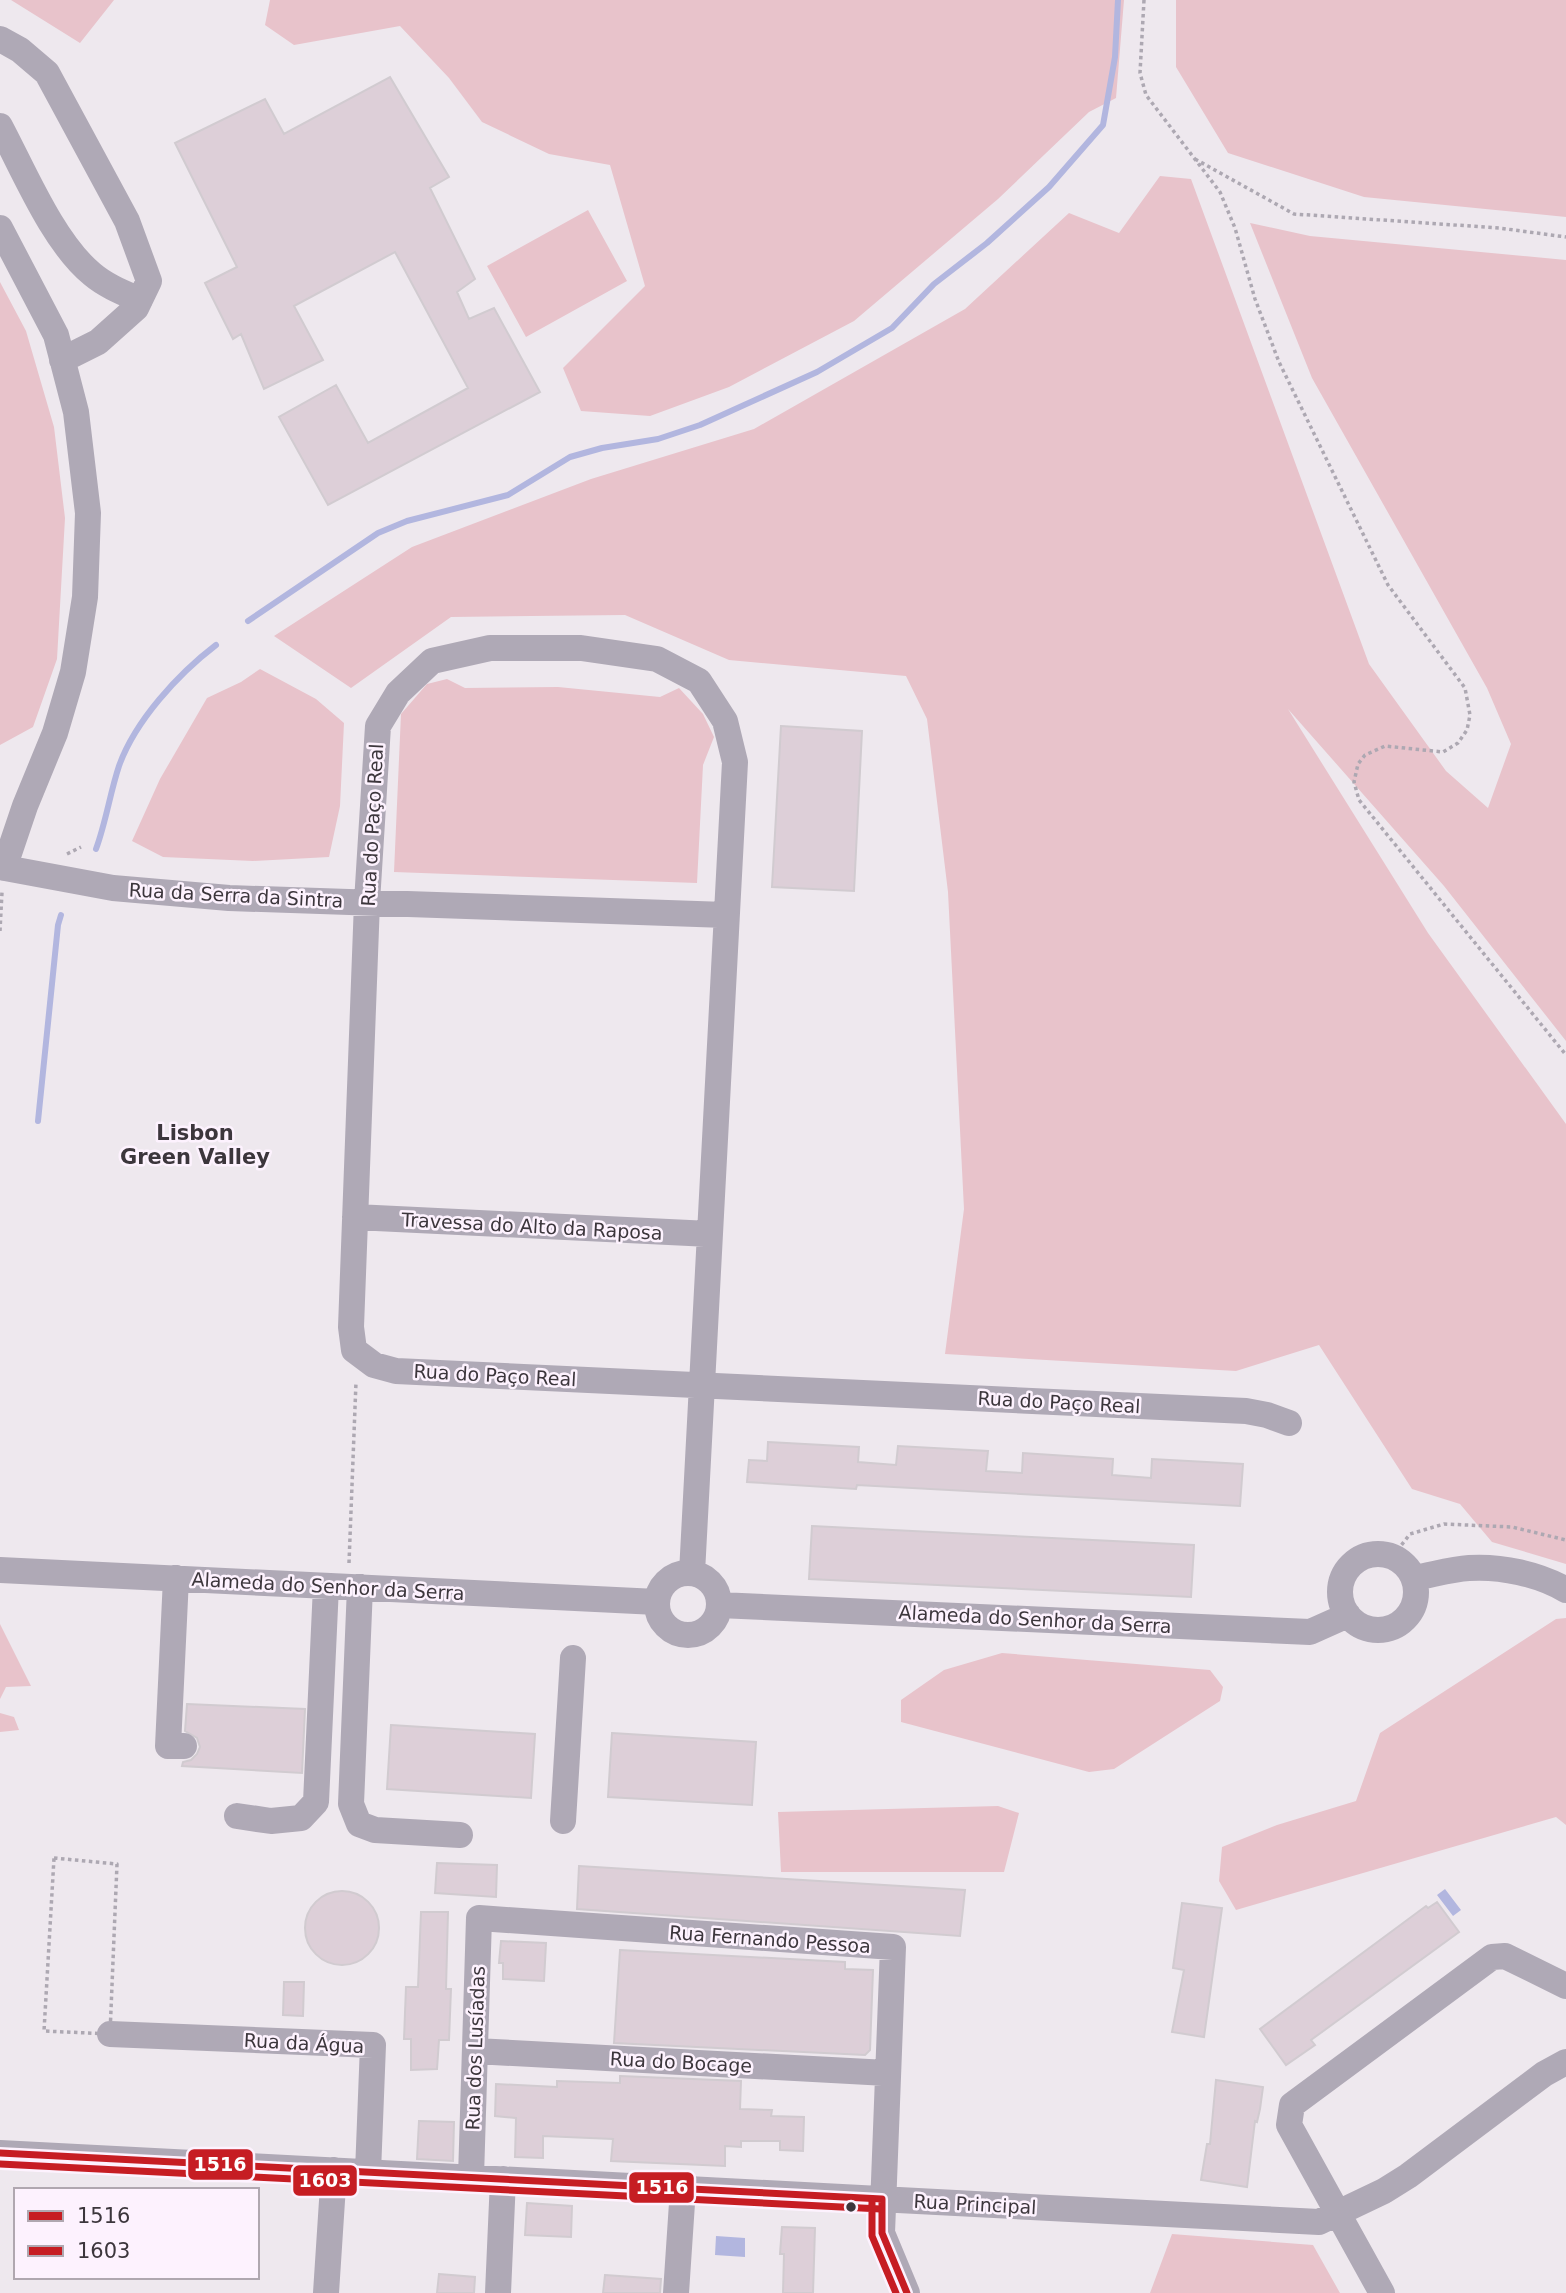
<svg xmlns="http://www.w3.org/2000/svg" width="1566" height="2293" viewBox="0 0 1566 2293" font-family="'DejaVu Sans',sans-serif">
<rect width="100%" height="100%" fill="#eee8ee"/>
<path fill="#e8c3cb" d="M11 0H114L80 43Z
M270 0H1124L1116 98 1089 112 998 199 854 321 729 387 650 416 581 411 563 368 645 286 610 165 549 154 482 122 449 78 400 26 294 45 265 25Z
M1176 0H1566V217L1364 197 1228 153 1176 67Z
M1160 176 1191 179 1369 664 1446 771 1488 808 1511 744 1487 688 1312 378 1250 223 1310 236 1566 260V1041L1444 886 1288 709 1428 933 1566 1124V1564L1492 1542 1460 1504 1412 1489 1319 1345 1236 1371 945 1354 964 1209 948 892 927 719 906 676 729 660 625 615 451 617 351 688 274 636 412 547 591 479 754 429 965 309 1069 213 1119 233Z
M588 210 627 281 526 337 487 266Z
M0 282 26 331 54 427 65 518 57 659 33 727 0 745Z
M260 669 316 699 344 723 340 806 329 857 253 861 163 857 132 841 160 779 207 698 241 682Z
M447 679 465 688 558 687 660 697 679 688 703 714 714 737 703 765 697 883 394 872 401 714 427 684Z
M1566 1618V1825L1556 1817 1236 1910 1219 1881 1222 1847 1277 1825 1356 1801 1380 1733 1556 1619Z
M0 1624 31 1686 6 1687 0 1699Z
M1002 1653 1210 1670 1223 1687 1220 1701 1114 1769 1089 1772 901 1722V1700L944 1670Z
M0 1713 14 1717 19 1730 0 1732Z
M998 1806 1019 1813 1004 1872H781L778 1812Z
M1172 2234 1313 2245 1340 2293H1150Z"/>
<path fill="#b2b6df" d="M1445 1889 1461 1910 1453 1916 1437 1895Z
M716 2236 745 2238V2257L715 2255Z"/>
<g fill="none" stroke-linecap="round" stroke-linejoin="round">
<path stroke="#b2b6df" stroke-width="6" d="M248 621 378 533 407 521 508 495 570 457 602 448 658 439 700 425 817 372 892 328 934 284 987 243 1049 187 1103 125 1115 57 1118 0
M96 849C106 822 110 793 119 766 135 721 178 674 216 645
M38 1121 58 925 61 915"/>
</g>
<path fill="#ddcfd8" stroke="#d1cbd0" stroke-width="2" d="M390 77 449 177 430 188 475 279 457 292 469 319 494 308 540 392 328 505 279 417 336 385 368 443 468 388 395 252 294 306 323 360 264 389 241 334 233 339 205 283 237 267 175 143 265 99 284 134Z
M781 726 862 731 854 891 772 887Z
M768 1442 859 1447 858 1462 896 1465 898 1446 988 1451 986 1471 1022 1473 1023 1453 1113 1459 1112 1475 1151 1478 1152 1459 1243 1464 1240 1506 857 1485 856 1489 747 1482 749 1460 767 1461Z
M812 1526 1194 1545 1191 1597 809 1579Z
M187 1704 305 1709 302 1773 182 1766 183 1762 191 1760 197 1754 200 1747 197 1738 185 1731Z
M391 1725 535 1734 531 1798 387 1789Z
M612 1733 756 1742 752 1805 608 1797Z
M437 1863 497 1865 496 1897 435 1893Z
M579 1866 965 1890 960 1936 577 1909Z
M305 1928a37 37 0 1 1 74 0a37 37 0 1 1-74 0Z
M1437 1902 1459 1932 1311 2040 1315 2045 1286 2065 1260 2029 1426 1906 1428 1908Z
M1182 1903 1222 1908 1204 2037 1172 2032 1184 1970 1173 1968Z
M421 1912H448L446 1989H451L449 2040H439L437 2069 411 2070V2039H404L406 1987H418Z
M501 1941 546 1943 544 1981 503 1979V1963H499Z
M620 1950 845 1962V1969L873 1970 870 2050 865 2055 614 2043Z
M284 1982H304L303 2016 283 2015Z
M620 2076 741 2081 740 2109 772 2110 771 2116 804 2117 803 2151 780 2150V2141H741V2147L725 2146V2166L611 2161 613 2139 543 2136V2158L515 2157 516 2118 495 2116 496 2084 557 2087V2081L620 2083Z
M1216 2080 1263 2087 1260 2109 1257 2122 1255 2121 1247 2187 1201 2180 1207 2144H1210Z
M419 2121 454 2122 453 2161 417 2159Z
M527 2203 572 2206 571 2237 525 2235Z
M782 2227 815 2228 813 2293H783L784 2254H780Z
M439 2274 475 2277 474 2293H437Z
M605 2275 661 2279 660 2293H603Z"/>
<g fill="none" stroke-linecap="round" stroke-linejoin="round">
<path stroke="#ada8b2" stroke-width="3.5" stroke-dasharray="3.5 3.5" stroke-linecap="butt" d="M1144 0 1140 73 1146 95 1220 192 1235 228 1255 299 1279 362 1388 585 1465 688 1470 715 1467 730 1458 743 1443 752 1385 746 1365 755 1358 764 1354 782 1359 800 1566 1055
M1195 159 1294 214 1499 228 1566 237
M67 854 81 847
M0 931 2 892
M1393 1556 1410 1534 1444 1524 1512 1527 1566 1540
M349 1563 356 1382
M54 1858 117 1864 110 2034 44 2031Z"/>
<path stroke="#afa9b6" stroke-width="26" d="M0 39 20 50 47 73 127 221 149 281 136 308 98 342 62 360
M0 126C24 171 53 242 92 274 106 286 124 293 140 300
M0 228 56 335 76 412 88 513 85 597 73 672 55 733 25 806 4 868
M0 867 113 888 229 898 726 915
M355 1217 710 1234
M1340 1592a38 38 0 1 1 76 0a38 38 0 1 1-76 0Z
M0 1570 657 1602
M692 1573 735 762 725 721 699 681 657 659 581 648H490L432 661 398 693 378 726 367 902 351 1327 354 1350 374 1365 396 1371 1246 1411 1267 1415 1289 1423
M657 1604a31 31 0 1 1 62 0a31 31 0 1 1-62 0Z
M176 1578 168 1746H184
M1414 1578C1432 1575 1451 1569 1469 1568 1501 1566 1539 1574 1566 1590
M360 1587 351 1804 359 1824 375 1830 460 1835
M719 1605 1310 1632 1348 1615
M237 1816 271 1821 301 1818 316 1802 326 1586
M563 1821 573 1658
M110 2034 373 2045 368 2172
M475 2051 887 2073
M0 2153 1319 2222 1384 2191 1408 2176 1544 2074 1566 2062
M471 2177 479 1918 893 1947 882 2233 907 2293
M326 2293 334 2170
M498 2293 503 2179
M676 2293 683 2188
M1382 2293 1289 2125 1292 2105 1492 1957 1505 1956 1566 1986"/>
<g stroke="#fdf2fe" stroke-width="12">
<path id="bus-1" d="M0 2153 882 2199
M882 2199V2233L907 2293"/>
</g>
<g stroke="#fdf2fe" stroke-width="12">
<path id="bus-2" d="M0 2164 881 2209
M872 2199V2236L896 2293"/>
</g>
<use href="#bus-1" stroke="#c61d23" stroke-width="7"/>
<use href="#bus-2" stroke="#c61d23" stroke-width="7"/>
</g>
<circle fill="#3c363c" stroke="#fdf2fe" stroke-width="2.5" cx="851" cy="2207" r="6"/>
<g text-anchor="middle" dominant-baseline="central" stroke-width="5" stroke-linejoin="round" paint-order="stroke">
<g font-size="19" fill="#3c363c" stroke="#fdf2fe">
<text transform="translate(372 825) rotate(-87)">Rua do Paço Real</text>
<text transform="translate(236 895) rotate(3)">Rua da Serra da Sintra</text>
<text transform="translate(532 1226) rotate(3)">Travessa do Alto da Raposa</text>
<text transform="translate(495 1375) rotate(3)">Rua do Paço Real</text>
<text transform="translate(1059 1402) rotate(3)">Rua do Paço Real</text>
<text transform="translate(328 1586) rotate(3)">Alameda do Senhor da Serra</text>
<text transform="translate(1035 1619) rotate(3)">Alameda do Senhor da Serra</text>
<text transform="translate(770 1939) rotate(4)">Rua Fernando Pessoa</text>
<text transform="translate(304 2043) rotate(3)">Rua da Água</text>
<text transform="translate(475 2048) rotate(-88)">Rua dos Lusíadas</text>
<text transform="translate(681 2062) rotate(3)">Rua do Bocage</text>
<text transform="translate(975 2204) rotate(3)">Rua Principal</text>
</g>
<g font-size="21" font-weight="bold" fill="#3c363c" stroke="#fdf2fe">
<text x="195" y="1133">Lisbon<tspan x="195" dy="24">Green Valley</tspan></text>
</g>
</g>
<g stroke="#fdf2fe" stroke-width="2.5">
<rect x="187" y="2148" width="67" height="33" rx="7" fill="#c61d23"/>
<rect x="292" y="2164" width="66" height="33" rx="7" fill="#c61d23"/>
<rect x="628" y="2171" width="67" height="33" rx="7" fill="#c61d23"/>
</g>
<g font-size="19" text-anchor="middle" font-weight="bold" fill="#fff">
<text x="220" y="2171">1516</text>
<text x="325" y="2187">1603</text>
<text x="662" y="2194">1516</text>
</g>
<rect x="14" y="2188" width="245" height="91" fill="#fdf2fe" stroke="#b0a7b0" stroke-width="2"/>
<rect x="28" y="2211" width="35" height="10" fill="#c61d23" stroke="#b0a7b0" stroke-width="2"/>
<text x="77" y="2223" font-size="21" fill="#3c363c">1516</text>
<rect x="28" y="2246" width="35" height="10" fill="#c61d23" stroke="#b0a7b0" stroke-width="2"/>
<text x="77" y="2258" font-size="21" fill="#3c363c">1603</text>
</svg>
